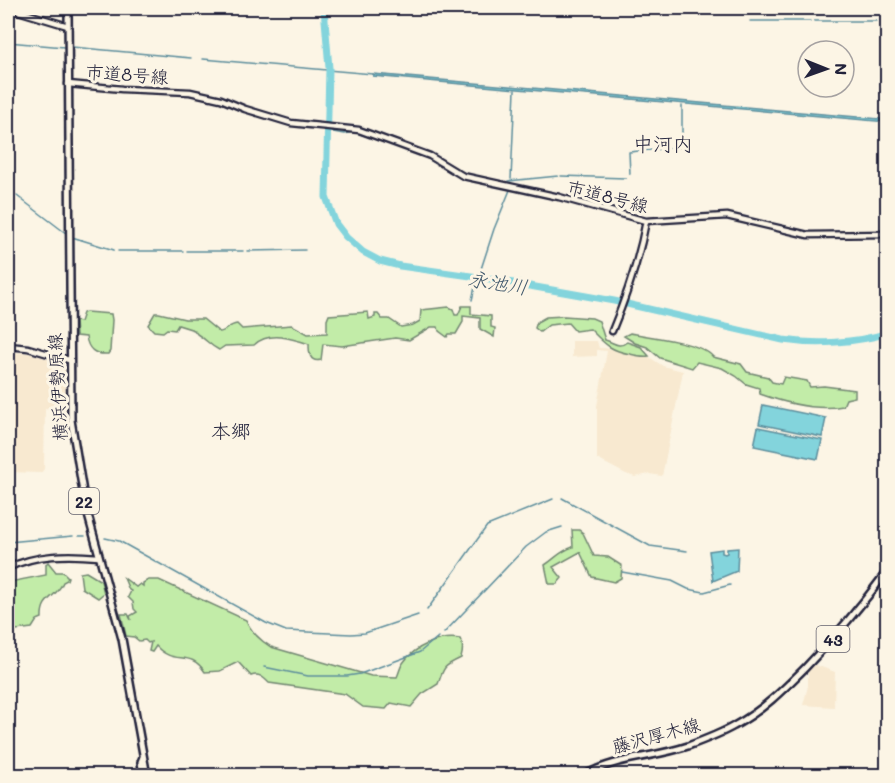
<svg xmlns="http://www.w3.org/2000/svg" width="895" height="783" viewBox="0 0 895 783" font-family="Mali,'Klee One',sans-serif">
<rect width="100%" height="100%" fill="#fcf5e5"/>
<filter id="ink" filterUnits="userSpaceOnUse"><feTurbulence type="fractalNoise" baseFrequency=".0167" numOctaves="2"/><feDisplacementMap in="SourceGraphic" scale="12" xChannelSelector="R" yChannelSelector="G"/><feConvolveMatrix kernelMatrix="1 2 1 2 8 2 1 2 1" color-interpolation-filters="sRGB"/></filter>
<g filter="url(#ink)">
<path fill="#f8e9d0" d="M572 341H597L599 348 618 349 646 355 663 366 683 371 662 476 649 474 635 477 626 474 597 459V406L607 351 597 350V356L572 357Z
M8 352 28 353 62 363 65 367 66 411 45 409 44 469 41 473 8 472Z
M813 664 835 672 834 707 803 705 808 686V670Z"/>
<path fill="#c2eca8" stroke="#728772" stroke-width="1.5" d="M462 306H471V314L491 316V327L495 328 494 337 480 329V318L463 316V322L456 334H449L447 337 439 331 438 327H431L409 340 395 338 342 346 323 344 321 360C309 363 309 352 309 344 291 338 269 331 254 345L225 346 219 350C209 345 207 340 197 334L194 330 178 325 175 330 167 329 163 332 154 331 148 325 155 313H159L185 319H203L219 332C226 332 228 325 237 324L242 329 292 325 308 334 327 333V320L329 315 368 312 369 319 375 317V314H378L382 319H389L401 327 413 325 420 321 421 310 449 307 453 309 455 315H458Z
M86 312 111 314 112 320 110 351 108 354C94 355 88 349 86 337L76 336 75 321 80 322 83 313Z
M564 316 592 318 599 321 605 340C614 342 618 349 627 342L641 347 649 356C642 357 638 356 630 354 609 350 605 344 590 329L575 331 568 323 549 325 540 332 535 328 537 322 546 317Z
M630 333C649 337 702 342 713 357L741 364 747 372 768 377 772 382 781 384 784 377 807 381 810 387 824 386 855 390V397L846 399 843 406C816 411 785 403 760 394L759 388 746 384 736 376 722 368 697 362 692 368 660 358 647 347 635 343 624 336Z
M572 530H579L583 533 594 556 608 557 622 566 621 578 614 582 592 577 580 552 553 567 562 578 557 584H549L545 565C556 558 560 551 573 547Z
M48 562 56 572H63L68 577 67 580 63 582C57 598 41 597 42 618L37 620 32 628 8 631V576L10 582 46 575V564Z
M86 572 101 581 104 593 98 598 82 588 80 573Z
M124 578 136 587 140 584 143 586V583L148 580H159L246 620C251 632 260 640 271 647L371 676 397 677C399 673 400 667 403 663 414 647 440 635 460 639 464 645 463 651 461 658 444 666 444 666 438 684L422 694 411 707 391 703 386 709 363 707 345 694 269 683C263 677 259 673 251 676L238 662 220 671 205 672C189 648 175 667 156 646L152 652 149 651 151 642 148 643 145 640 139 641 134 637 126 636 121 614H128L131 620 130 616 137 612 134 609 133 602 128 597 131 591 129 590Z"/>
<path fill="#83d4dc" stroke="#5c8d9c" stroke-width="1.5" d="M373 74 880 119 887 120V122L373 76Z
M763 405 826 418 822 437 759 424Z
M758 427 822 440 818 459 754 446Z
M738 548 737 571 713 581 709 551 722 549V553L725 554 727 553V549Z"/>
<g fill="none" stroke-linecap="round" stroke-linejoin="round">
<path stroke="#5c8d9c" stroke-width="1.5" d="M750 21H810
M814 21H876
M881 21H888
M8 42 64 47
M72 47 191 58
M203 59 373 74
M327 131 345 134 353 132 373 138 427 158 437 164
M630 174 629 152 682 147V106
M561 176 626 178
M511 179 515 90
M508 181 558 176
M17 196 67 234
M72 237 114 250
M118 251H183
M187 251H243
M247 251 305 250
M481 269 494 229 510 190
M478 280 480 272
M472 300 476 283
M562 498 650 546 687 551
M79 536H85
M105 538 119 541 266 623 286 631 351 634 365 633 418 615
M8 542 73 536
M622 572 672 581 688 589 704 592 730 585
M427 610 487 526 553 499
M444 633 526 547 546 532 562 527
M264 667 308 676H347L360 674 420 652 438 637"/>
<path stroke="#83d4dc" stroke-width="7" d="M324 8 329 68 326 197 336 224 346 237 363 252 380 261 400 266 485 278 614 301 783 340C816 345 855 343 888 333"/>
<g stroke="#22223b" stroke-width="9">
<path id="secondary" d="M8 8 68 26
M68 84 122 89 190 92 221 99 245 109 291 123 359 130 430 156 463 176 559 197 646 221 727 216 808 235 888 234
M612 331C627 295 639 260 646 221
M8 346 28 348 69 360
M8 568C36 554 68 554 99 557"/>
</g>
<g stroke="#22223b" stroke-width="10">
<path id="primary" d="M68 8 71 420 85 504 122 639 147 776
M143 757 141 762 143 776
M583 776C616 757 653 758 688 746 704 740 720 734 734 726 762 711 783 690 805 668 835 637 862 605 888 570"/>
</g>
<use href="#secondary" stroke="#fcf5e5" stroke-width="4.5"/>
<use href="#primary" stroke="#fcf5e5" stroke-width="5"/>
</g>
</g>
<g text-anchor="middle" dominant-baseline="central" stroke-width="6" stroke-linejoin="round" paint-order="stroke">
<g fill="#fcf5e5" stroke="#63616e" stroke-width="1.5">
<rect x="69" y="488" width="30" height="26" rx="4.5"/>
<rect x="816.5" y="626" width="33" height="26" rx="4.5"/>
</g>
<g font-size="16" font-weight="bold" fill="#22223b">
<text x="84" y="501">22</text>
<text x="833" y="639">43</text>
</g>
<g font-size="18" fill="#22223b" stroke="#fcf5e5">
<text transform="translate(127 74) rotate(4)">市道8号線</text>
<text transform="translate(608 196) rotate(14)">市道8号線</text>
<text transform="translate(57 387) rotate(-93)">横浜伊勢原線</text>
<text transform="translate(656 735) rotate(-15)">藤沢厚木線</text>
</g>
<g font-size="20" fill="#22223b" stroke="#fcf5e5">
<text x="663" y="143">中河内</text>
<text x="231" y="430">本郷</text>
</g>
<g font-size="20" font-style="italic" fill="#3f576b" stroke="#fcf5e5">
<text transform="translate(498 282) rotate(9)">永池川</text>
</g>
</g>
<rect width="895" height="783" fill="none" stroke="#fcf5e5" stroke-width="30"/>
<rect x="15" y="15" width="865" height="753" fill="none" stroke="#22223b" stroke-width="2" filter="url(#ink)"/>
<g transform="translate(826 69) rotate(91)"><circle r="28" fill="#fcf5e5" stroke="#a5a1a1" stroke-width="1.5"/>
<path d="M0-4.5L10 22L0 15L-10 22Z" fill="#22223b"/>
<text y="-9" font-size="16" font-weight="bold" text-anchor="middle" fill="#22223b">N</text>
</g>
</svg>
